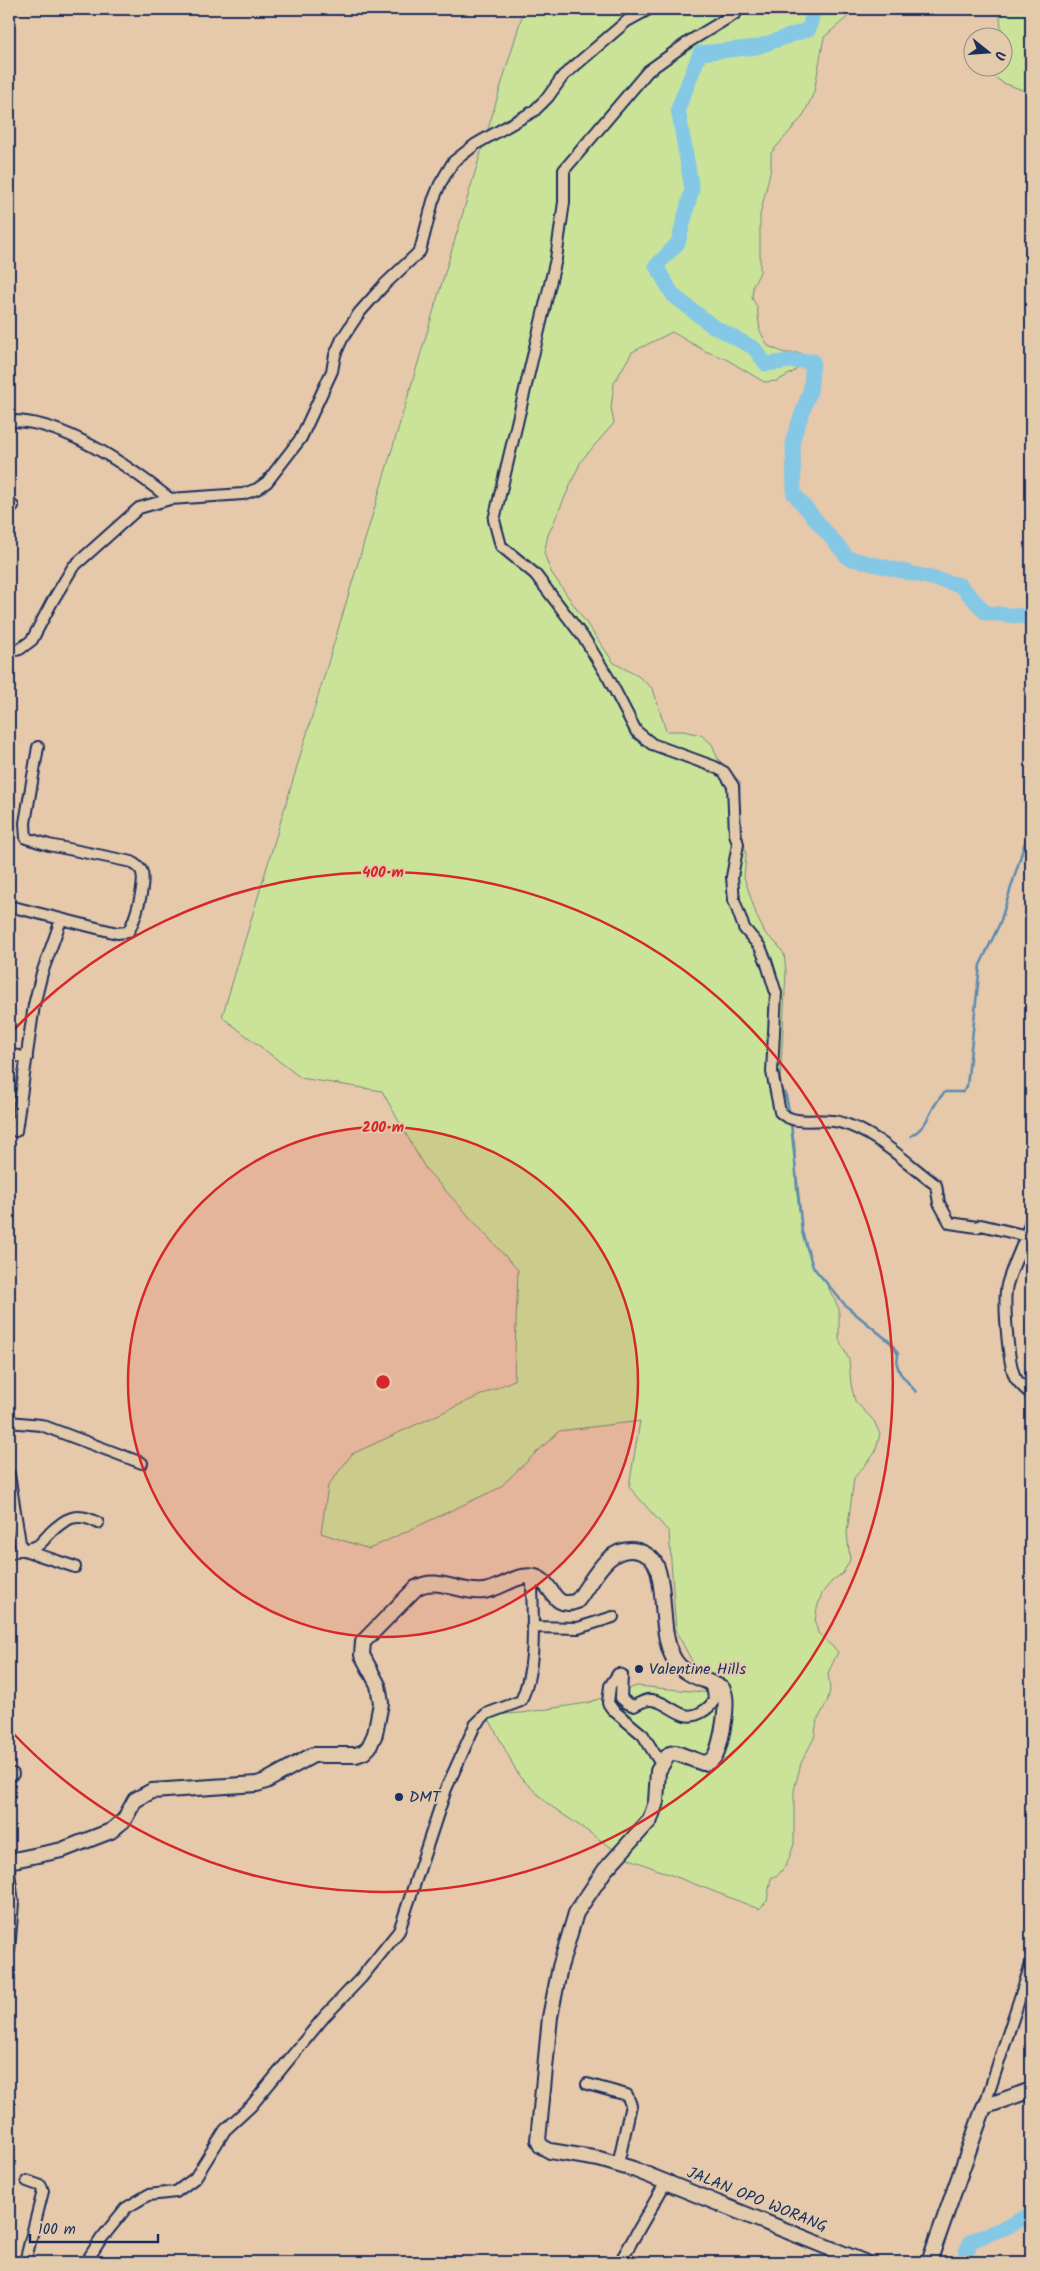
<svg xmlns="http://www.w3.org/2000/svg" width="1040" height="2271" viewBox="0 0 1040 2271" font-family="Kalam,sans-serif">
<rect width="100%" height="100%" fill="#e6c8ab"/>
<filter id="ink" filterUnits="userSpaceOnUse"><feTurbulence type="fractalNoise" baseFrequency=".02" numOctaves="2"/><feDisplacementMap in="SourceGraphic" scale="10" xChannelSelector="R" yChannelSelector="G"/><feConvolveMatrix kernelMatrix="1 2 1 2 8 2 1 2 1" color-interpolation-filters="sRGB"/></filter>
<g filter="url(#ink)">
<path fill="#cae399" stroke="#72897c" d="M524 9H869L851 14 824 37 814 92 803 116 771 153V168L760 215V272L753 286 752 298 757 307 760 331 768 346 785 353H801L803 356 795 371 777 381 764 382 726 359 705 351 672 332 632 352 614 383 611 408 614 423 581 461 548 535 544 553 551 572 614 663 638 676 653 689 666 731H683L701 735 712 744 718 759 740 782 739 815 746 855 744 877 757 917 765 933 777 944 784 954 786 972 780 1083 789 1110 795 1146 796 1187 802 1232 813 1267 826 1283 839 1309V1339L849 1360 851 1385 855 1401 874 1421 880 1434 875 1453 854 1478 847 1533 850 1560 843 1573 832 1581 822 1593 817 1608 815 1622 818 1633 838 1652 828 1673 830 1690 827 1702 817 1721 814 1738 801 1763 794 1790V1844L787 1864 779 1874 771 1878 767 1901 759 1909 625 1857 548 1804 519 1776 487 1715 522 1713 587 1703 637 1686 733 1695 700 1676 676 1631 669 1532 629 1487 640 1421 559 1431 499 1488 369 1549 321 1533 328 1486 352 1454 514 1380 518 1270 425 1168 382 1091 301 1078 222 1017Z
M999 9H1031V93L1003 83 982 68H1002V38L978 37 983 29 1002 36Z"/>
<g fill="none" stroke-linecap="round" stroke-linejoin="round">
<path stroke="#5b8bb0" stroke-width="2.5" d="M785 1092 790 1115
M791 1123 802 1232 813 1267 846 1306 891 1343 898 1354 897 1365 900 1373 916 1392
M911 1136C933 1122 927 1109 945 1092H963L967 1086 980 965 1000 923 1031 823"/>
<path stroke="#85c8e6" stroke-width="15" d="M814 9 809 29 757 47 700 53 678 109 692 189 678 243 656 266 673 295 711 325 754 348 766 364 790 361H813L810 391 793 439 794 494 848 558 960 585 986 613 1031 617
M965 2262 966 2252 971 2241 1009 2226 1031 2214"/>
<g stroke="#1b2f5e" stroke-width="14">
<path id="street" d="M737 9 736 13 690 41 648 71 564 170V202L556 259 494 520 501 546 535 574 586 641 609 679 636 731 652 744 715 767 724 772 733 786 735 834 738 844 732 877 734 900 744 928 760 947 766 961 776 993 772 1072 780 1112C795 1127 820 1117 839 1122 877 1132 906 1163 936 1185L939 1203 950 1223 977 1227 981 1225 1027 1236
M9 421C62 419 130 467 170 499
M9 505 13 506
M9 651 20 649 32 640 52 602 73 567 139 508 170 499 243 494 257 489 267 482 301 438 332 371 335 355 342 339 359 313 384 285 420 251 433 201 440 184 453 162 476 144 534 111 548 97 563 76 627 21 649 9
M9 906 117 933 128 932C135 921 147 882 141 870 139 867 135 865 132 862L49 845 26 838 25 823 38 747
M9 1054 27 1058
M16 1131 34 1005 42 973 61 920
M1031 1220C1025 1243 1013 1263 1007 1285 1003 1301 1008 1363 1015 1377 1019 1384 1025 1389 1031 1394
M9 1422 41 1425 142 1463
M9 1474 21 1549C26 1549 33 1548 37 1546 42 1543 45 1538 49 1534 65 1518 77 1511 98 1523
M9 1554 21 1549 75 1567
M532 1627 578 1628 613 1617
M661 1764 643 1735 613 1710 608 1703 610 1686 618 1674 622 1675 621 1698 627 1703 634 1706C640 1703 645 1699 652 1700 670 1702 681 1723 700 1713 706 1710 711 1706 714 1700L713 1691 708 1682
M9 1774H13
M9 1871 13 1903 9 1951
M587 2084 627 2095 631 2105 618 2164
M984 2107 1031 1964
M25 2262 43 2191 41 2186 27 2181
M89 2262 90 2256 101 2239 126 2208 148 2195 176 2192 195 2178 225 2130 251 2106 324 2017 361 1978 399 1931 446 1789 475 1725 486 1714 521 1701C538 1663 532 1618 532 1577
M620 2262 666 2182"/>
</g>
<g stroke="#1b2f5e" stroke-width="18">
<path id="secondary" d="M9 1861 62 1850 111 1831 124 1820 135 1800 152 1791 257 1784 266 1781 313 1755H356L364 1752 369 1747 375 1734 381 1703 378 1685 362 1655 363 1642 416 1588C437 1575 460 1594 483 1591 500 1590 517 1572 535 1577 554 1582 551 1611 577 1601 592 1582 608 1543 638 1551 645 1553 653 1558 656 1565 667 1591 659 1639 676 1662 686 1676 707 1680 722 1688 731 1697 721 1742 716 1754 713 1760 708 1763 703 1763L676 1753 670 1754 666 1758 658 1771 656 1802 650 1820 605 1870 576 1913 560 1967 550 2017 538 2140 541 2146 550 2151 599 2159 633 2169 864 2262
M929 2262 984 2107 1031 2090"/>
</g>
<use href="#street" stroke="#e2caab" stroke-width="10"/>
<use href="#secondary" stroke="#e2caab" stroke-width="14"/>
</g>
</g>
<circle cx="383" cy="1382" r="255" fill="#d62828" fill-opacity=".12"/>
<g fill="none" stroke="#d62828" stroke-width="2.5">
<circle cx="383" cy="1382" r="255"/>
<path d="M10 1034A510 510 0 1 1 10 1730"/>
</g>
<g fill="#1b2f5e" stroke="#e2caab" stroke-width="2">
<circle cx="639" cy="1669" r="5"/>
<circle cx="399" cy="1797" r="5"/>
</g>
<g text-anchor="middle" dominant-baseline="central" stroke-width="4" stroke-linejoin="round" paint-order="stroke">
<g font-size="16" fill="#1b2f5e" stroke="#e2caab" text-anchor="start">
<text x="649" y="1669">Valentine Hills</text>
<text x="409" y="1797">DMT</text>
</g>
<g font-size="16" fill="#1b2f5e" stroke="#e2caab">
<text transform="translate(757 2200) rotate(22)">JALAN OPO WORANG</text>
</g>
</g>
<circle cx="383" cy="1382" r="8" fill="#d62828" stroke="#e2caab" stroke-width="2.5"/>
<g font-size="15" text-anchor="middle" font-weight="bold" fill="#d62828" stroke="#e2caab" stroke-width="4" stroke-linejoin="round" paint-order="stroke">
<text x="383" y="877">400 m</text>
<text x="383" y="1132">200 m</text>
</g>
<rect width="1040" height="2271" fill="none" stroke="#e2caab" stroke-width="30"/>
<rect x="15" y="15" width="1010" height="2241" fill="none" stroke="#1b2f5e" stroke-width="2" filter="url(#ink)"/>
<g transform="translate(988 52) rotate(107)"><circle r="24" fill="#e2caab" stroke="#928c8c"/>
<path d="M0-4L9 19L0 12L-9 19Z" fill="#1b2f5e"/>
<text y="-8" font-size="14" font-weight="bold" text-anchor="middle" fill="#1b2f5e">U</text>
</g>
<path d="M30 2234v8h128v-8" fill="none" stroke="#1b2f5e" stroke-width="2.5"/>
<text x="38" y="2234" font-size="15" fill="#1b2f5e" stroke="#e2caab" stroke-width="4" paint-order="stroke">100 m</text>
</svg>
